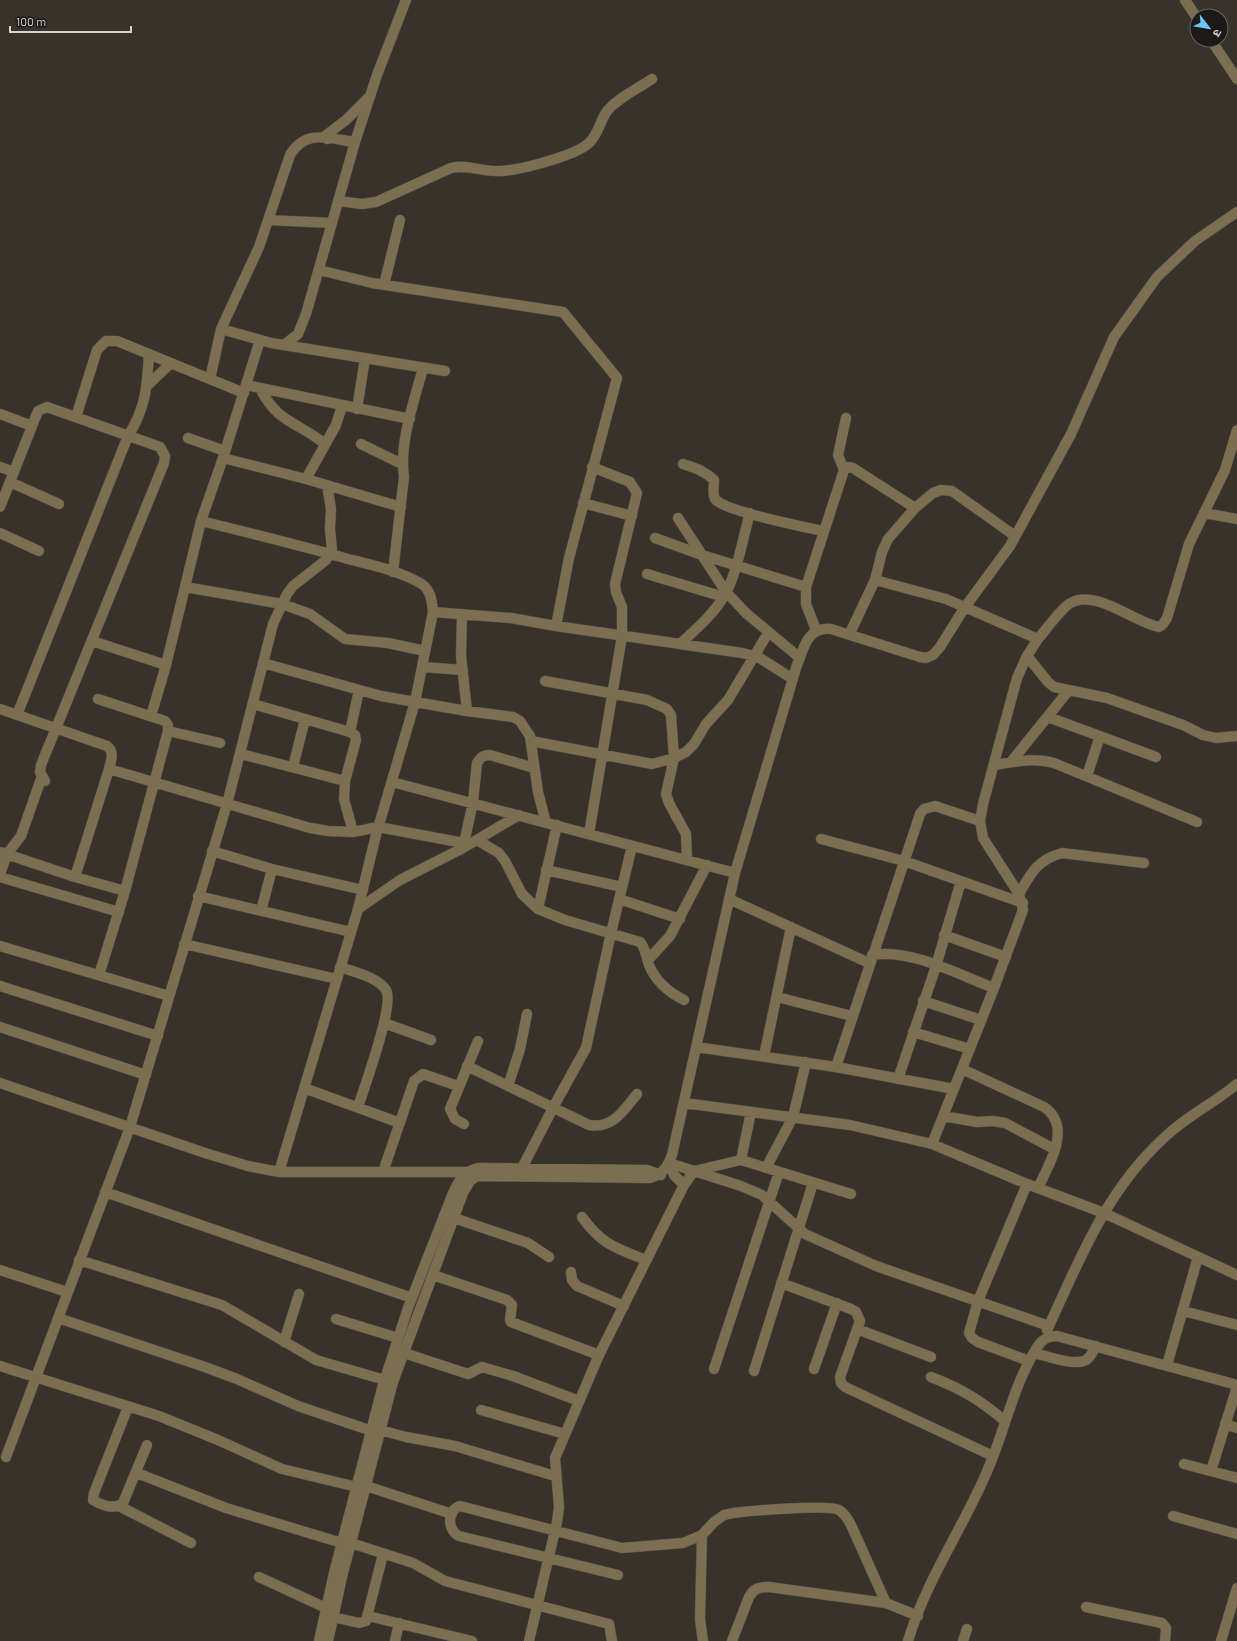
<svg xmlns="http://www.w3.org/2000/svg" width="1237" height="1641" viewBox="0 0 1237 1641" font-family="Barlow,'Noto Sans Devanagari',sans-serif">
<rect width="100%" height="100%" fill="#37322a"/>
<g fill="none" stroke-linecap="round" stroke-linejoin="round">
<g stroke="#544f48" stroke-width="11">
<path id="minor" d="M1185 0 1197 18
M1211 40 1237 79
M327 139 325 136 346 120 369 97
M338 201 362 204 376 202 451 168C467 164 480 171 496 171 515 172 575 156 589 143 598 135 600 121 607 111 619 97 637 89 652 79
M268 220 332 223
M319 270 372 283 563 312 617 378 569 558 556 626
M384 285 400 220
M221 329 271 343 445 371
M284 345 298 334 306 314 355 142 377 75 406 0
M210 379 221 329 259 247 290 155C306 128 329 139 355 142
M246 385 410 419
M147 386 171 363
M260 388C277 423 298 422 325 444
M357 409 365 358
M0 414 32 426
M76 417 97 350 106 341H117L244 393
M188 438 225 451
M361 444 402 464
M223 458 306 479 401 507
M683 464C695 468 705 471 714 480 714 486 712 496 716 500 728 512 804 527 823 531
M0 467 14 472
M844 470 838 455 846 418
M306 479 336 425 342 406
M10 482 59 504
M583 503 632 516
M0 507 38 411 47 407 160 447 165 456 164 463 41 765 40 772 45 781
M1205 513 1237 519
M678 518 726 592 747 614 800 658
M201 521C250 533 299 545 348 559 372 565 399 571 420 583 431 589 432 601 433 612L415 702 376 835 358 909 279 1172
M0 533 39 551
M655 538 702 555 806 587
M393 572 404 477C399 442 414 402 423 368
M647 574 724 597
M875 580 946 599 1038 639C1046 630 1059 611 1069 604 1094 587 1133 622 1159 627L1163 624 1167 618 1189 544 1225 470 1237 430
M185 587 282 604 310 614 345 639 388 643 425 651
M433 612 511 618 556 626 742 653 758 657 793 679
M462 614 461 656 467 711
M816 630 806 604V587L844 470 848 467 853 468 915 508
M850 633 875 580 882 552 888 539 915 508 933 493 941 490 952 491 1015 536
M92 641 166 665
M680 644C695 630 713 615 724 596 737 575 743 537 750 513
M1027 656 1048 682 1054 687 1107 698 1183 725 1203 735 1216 738 1237 736
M263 663 381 696 467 711 513 717 520 721 530 736 538 792 546 823
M422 667 463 670
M545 681 647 700 667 709 671 715 674 758 666 794 669 803 686 834 687 860
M98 699 165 721 168 725V731L125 891 99 975
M253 704 350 732 355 735 356 740 345 781 344 799 353 832
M0 709 107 746C115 752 111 760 109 769L75 877
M17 715 128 436C146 408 147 386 149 354
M151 716 166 665 201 521 223 458 260 340
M1048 717 1156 757
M168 731 220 743
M350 732 359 690
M531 741 652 764 674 758 686 752 694 744 706 724 728 700 768 633
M241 754 345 781
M1011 762 1069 690
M995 765C1015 762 1034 757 1054 763L1197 822
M293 767 305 719
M109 769 310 828 328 831 353 832 378 827 464 843
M1087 776 1100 736
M392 782 735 873
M589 834 622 636V607L616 592 615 584 637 493 630 482 592 467
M821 839 904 861 1023 903
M477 840 499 853 505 861 522 894 538 909 565 920 640 942C646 949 646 957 649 965 656 982 668 992 684 1000
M463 848 473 802 477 763C481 757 483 755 490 755L534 768
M212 851 272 869 363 890
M0 852 75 877 125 891
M546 870 622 887
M0 874 7 854 21 836 42 776
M0 877 119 912
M1019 894C1031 873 1037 860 1062 853L1144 863
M198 896 351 932
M619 899 680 919
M729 899 869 963
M358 909 400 880 463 848 519 815
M538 909 557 825
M261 911 272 869
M944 935 1006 957
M184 944 337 979
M0 946 169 996
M872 955C910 948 959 975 994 988
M648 960 670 936 707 865
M340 967C354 972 378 977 386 990 395 1004 364 1088 358 1107
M0 986 158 1036
M777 997 852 1016
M923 1001 981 1020
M384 1023 431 1040
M0 1027 146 1075
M913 1032 970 1049
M696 1047 836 1067 954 1089
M764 1056 791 927
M467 1066 589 1125C613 1129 624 1110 637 1094
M836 1067 920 814 924 809 935 806 980 821
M962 1069 1044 1107C1047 1109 1051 1112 1053 1116 1067 1137 1047 1168 1038 1188
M898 1079 936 966 961 881
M0 1083 205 1153 248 1166 279 1172H466
M508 1086 520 1049 527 1014
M304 1088 400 1123
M684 1103 850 1125 932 1144 1027 1184 1104 1213 1237 1275
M943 1116 977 1122 993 1121 1005 1123 1054 1149
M464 1124 455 1119 450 1109 478 1041
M932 1144 994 988 1023 910 1019 894 983 838 980 821 983 804 1017 678 1027 656 1038 639
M741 1160 751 1112
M669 1163 741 1186 762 1195 805 1234 876 1266 1049 1326
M669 1163 674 1175 684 1185
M522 1168 555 1104 586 1048 611 933 632 846
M766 1168 793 1117 806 1062
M383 1172 414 1081 423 1074 458 1086
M1027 1184 978 1301 969 1333 972 1338 978 1342 1029 1361
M105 1192 412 1298
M582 1217C602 1245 616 1248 646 1260
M454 1218 528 1243 549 1257
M79 1260 222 1305 316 1360 385 1380
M0 1270 67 1292
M571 1272 572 1280 577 1286 624 1306
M433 1275 507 1300 512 1305 510 1320 511 1322 599 1355
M781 1283 851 1309 856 1312 860 1321 840 1377 841 1383 845 1387 993 1456
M1183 1311 1237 1325
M58 1318 205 1367 237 1379 298 1406 372 1431
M336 1319 398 1338
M857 1329 931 1357
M1047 1330C1080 1259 1106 1190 1166 1136 1187 1116 1214 1103 1237 1084
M284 1342 299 1294
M404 1353 468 1374 482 1367 513 1376 579 1401
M1034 1353C1048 1356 1070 1365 1084 1361 1090 1359 1093 1351 1096 1346
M1167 1365 1198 1257
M0 1366 159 1416 218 1440 282 1469 357 1487
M714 1369 779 1172
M814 1369 837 1303
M754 1371 813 1183
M931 1377C962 1389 980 1400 1005 1421
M128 1407 94 1493 93 1500C103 1506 114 1510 123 1503L147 1445
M481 1410 565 1434
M1225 1424 1237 1428
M380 1430 406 1437 455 1446 555 1476
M6 1457 130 1127 227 804 273 624 287 594 293 586 326 560 332 550 330 529 331 509 327 485
M1184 1464 1237 1478
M1211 1471 1237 1387
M137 1473 226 1508 342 1543
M366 1486 452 1514
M119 1506 191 1543
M1173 1516 1237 1534
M702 1535 700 1619 703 1641
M351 1543 413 1563 445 1581 609 1624 612 1641
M618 1575 459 1536C447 1530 447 1510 460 1506L622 1548 683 1543 702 1535 714 1522 724 1515 733 1513C750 1511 829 1504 839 1510 845 1514 848 1519 851 1525L886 1603
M259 1577 326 1608
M1086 1607 1162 1623 1166 1628 1165 1641
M368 1616 472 1641
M333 1617 359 1623 366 1621 383 1554
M319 1641 334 1573 383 1385 408 1308 453 1193C459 1180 464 1171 479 1168L647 1170 661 1175
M328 1641 342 1577 393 1382 463 1193 470 1181 477 1176 650 1178C663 1174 667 1168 672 1155L735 873 796 668C803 650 807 626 831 629L920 657 926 658 933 655 940 647 965 607 1010 546 1071 434 1114 337 1157 277 1195 241 1237 212
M395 1641 399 1623
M529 1641 557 1522 559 1507 555 1458 599 1355 684 1185 694 1171 741 1160 851 1194
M732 1641 749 1597C754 1588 759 1587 769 1587L886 1603 918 1616
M908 1641C925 1583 961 1531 985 1476 1004 1435 1012 1388 1036 1349 1041 1340 1047 1336 1057 1336L1237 1385
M963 1641 967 1629
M1221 1641 1237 1588"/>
</g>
<use href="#minor" stroke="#7c6e51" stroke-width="10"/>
</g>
<g transform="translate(1209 28) rotate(121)"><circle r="19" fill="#1c1a16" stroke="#676460"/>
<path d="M0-3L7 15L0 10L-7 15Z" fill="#6fc2f4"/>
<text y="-6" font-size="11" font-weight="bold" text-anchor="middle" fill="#d7d4cf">उ</text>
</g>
<path d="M10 26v6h121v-6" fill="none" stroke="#d7d4cf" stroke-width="2"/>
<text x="16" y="26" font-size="12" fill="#d7d4cf" stroke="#1c1a16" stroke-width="3" paint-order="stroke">100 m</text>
</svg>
